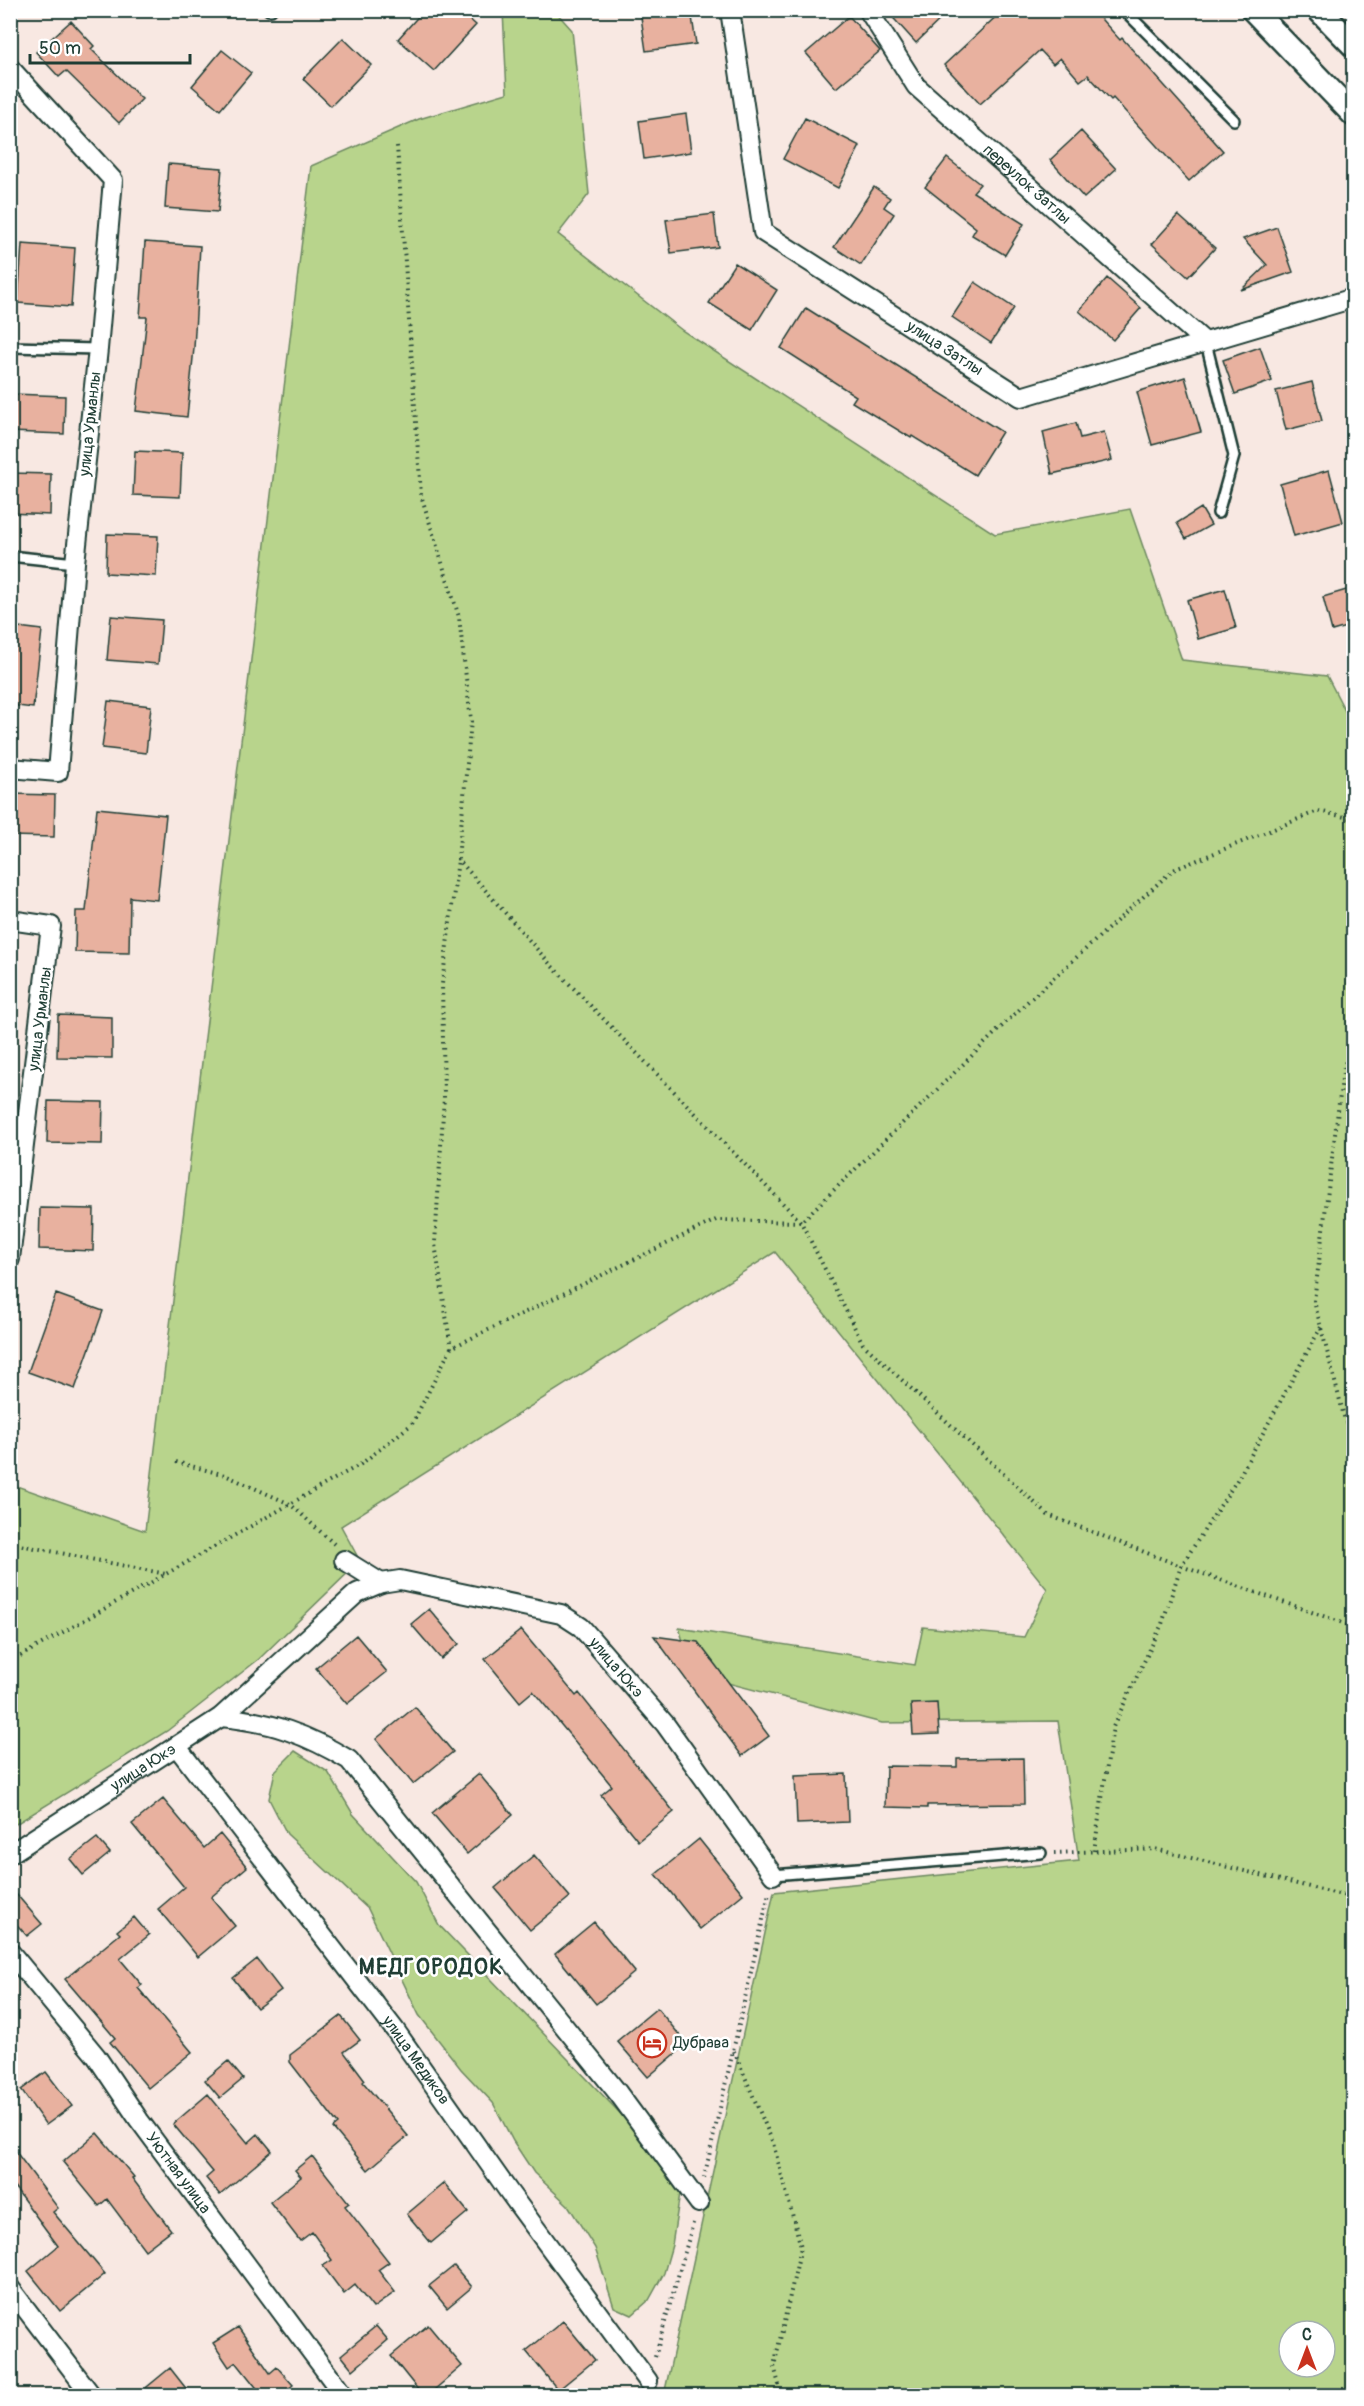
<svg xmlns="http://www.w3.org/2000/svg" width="1364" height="2406" viewBox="0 0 1364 2406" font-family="Pangolin,sans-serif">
<rect width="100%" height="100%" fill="#f8e8e2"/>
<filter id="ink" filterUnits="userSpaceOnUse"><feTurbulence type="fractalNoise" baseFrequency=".0167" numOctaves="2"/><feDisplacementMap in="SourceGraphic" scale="12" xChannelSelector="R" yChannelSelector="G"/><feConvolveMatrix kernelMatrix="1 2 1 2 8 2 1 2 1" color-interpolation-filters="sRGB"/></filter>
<g filter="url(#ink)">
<path fill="#b8d48c" stroke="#6c8860" stroke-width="1.5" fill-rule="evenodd" d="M503 11H555L572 30 589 194 558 234 683 331 995 534 1130 509 1182 660 1327 676 1346 713 1353 712V2395H664L774 1892 1079 1861 1058 1721 882 1723 693 1674 679 1628 915 1665 923 1627 1024 1637 1047 1589 775 1252 341 1526 360 1561 259 1659 167 1731 11 1827V1484L145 1531 311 166 419 119 507 93ZM1289 2331H1325V2367H1289Z
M295 1751 328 1772 353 1814 416 1882 439 1925 667 2162 680 2193 672 2245 664 2273 649 2300 632 2315 614 2307 595 2248 568 2205 534 2173 513 2141 493 2103 461 2069 419 2015 368 1909 287 1834 269 1799 275 1771Z"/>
<path fill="#e8b19f" stroke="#1f3d34" stroke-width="1.5" d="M424 10H459L476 25 434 71 398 39Z
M640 10H691L696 44 646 51Z
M886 10H950L916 43Z
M1003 10H1093L1120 40 1122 38 1223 151 1189 181 1113 98 1111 100 1088 75 1080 81 1060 58 1053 64 1040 50 980 104 944 65Z
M849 16 880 51 836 88 806 53Z
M71 21 94 46 91 49 142 99 119 123 66 71 59 77 36 52Z
M343 38 371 65 331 106 303 79Z
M222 50 251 73 220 110 192 86Z
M686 114 691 152 644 159 639 121Z
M805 118 860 146 838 188 783 159Z
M1081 131 1116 169 1084 198 1050 160Z
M947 158 980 184 973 192 1024 224 1005 255 972 235 976 228 925 187Z
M168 164 222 168 218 212 165 208Z
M874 187 890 198 884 207 894 214 861 265 834 247Z
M714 214 718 247 671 253 666 220Z
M1178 215 1215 248 1188 277 1152 244Z
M1277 227 1293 272 1241 290 1267 265 1243 239Z
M145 242 200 246 194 348 187 417 136 411 147 317H140Z
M22 244 75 248 71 307 18 303Z
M735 263 777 290 752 330 709 303Z
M1107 278 1141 308 1113 340 1079 311Z
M975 282 1014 308 991 343 952 317Z
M806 308 1002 432 975 475 912 436 911 438 852 402 856 396 781 348Z
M1260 347 1272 381 1235 394 1223 360Z
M1185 377 1201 432 1152 445 1137 392Z
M1312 382 1322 421 1286 430 1276 391Z
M12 394 65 396 64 434 10 432Z
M1076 423 1080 438 1104 432 1112 460 1052 474 1043 432Z
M135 451 182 453 180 497 133 495Z
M1329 470 1343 522 1294 536 1280 484Z
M10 473 51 474 50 515 10 513Z
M1201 508 1211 525 1186 539 1177 523Z
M107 534 158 536 156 576 106 573Z
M1353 588V625L1332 631 1323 597Z
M1225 589 1236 628 1198 639 1187 600Z
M111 616 162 620 158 664 107 660Z
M10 626 42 630 33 708 10 705Z
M108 701 151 706 146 753 102 748Z
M10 794 55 795 54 837 10 836Z
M97 808 166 815 157 900 130 897 129 953 75 952 76 911H86Z
M58 1015 112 1017V1058L57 1057Z
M48 1101 103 1102 102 1144 47 1143Z
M40 1208 94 1209 93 1251 39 1249Z
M56 1294 103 1311 75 1389 28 1372Z
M429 1609 459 1644 441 1659 411 1624Z
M521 1630 576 1696 579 1693 674 1812 638 1841 601 1795 612 1786 533 1691 520 1702 485 1659Z
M356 1635 387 1672 347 1704 316 1668Z
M654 1636 698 1642 769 1736 742 1756Z
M937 1703 939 1734 913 1735 911 1704Z
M415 1707 453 1752 413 1784 376 1739Z
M1023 1758 1024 1804 927 1805V1808L885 1807 886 1766 957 1767V1759Z
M479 1774 513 1815 467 1854 432 1813Z
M846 1774 848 1822 797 1824 795 1776Z
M163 1799 204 1848 220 1834 247 1867 211 1897 235 1926 198 1957 158 1909 184 1887 132 1824Z
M97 1838 110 1853 83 1875 70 1859Z
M699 1839 743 1894 700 1929 656 1874Z
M534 1855 570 1897 530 1930 495 1888Z
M10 1887 42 1924 27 1936 10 1917Z
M134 1917 149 1935 120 1959 142 1985 138 1988 192 2052 148 2088 110 2042 115 2038 65 1979 120 1934 117 1931Z
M594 1922 635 1972 596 2004 555 1954Z
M257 1959 281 1990 257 2008 233 1978Z
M657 2008 687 2044 648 2077 617 2041Z
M341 2016 360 2040 344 2052 365 2080 363 2082 408 2136 368 2170 333 2128 338 2124 290 2062V2055Z
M228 2061 243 2079 220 2098 205 2080Z
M46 2072 72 2106 46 2125 21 2090Z
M208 2094 248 2143 258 2134 272 2151 220 2195 206 2178 213 2172 173 2124Z
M97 2133 134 2177 132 2178 171 2230 145 2250 107 2199 99 2206 63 2162Z
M10 2144 58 2208 53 2212 105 2274 60 2311 28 2271 58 2246 10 2181Z
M312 2156 349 2203 345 2206 389 2262 378 2270 395 2292 373 2308 355 2285 344 2294 323 2266 332 2260 312 2232 300 2241 270 2202 301 2177 295 2170Z
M444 2183 468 2212 431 2243 407 2214Z
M454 2266 472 2287 447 2308 429 2286Z
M563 2321 595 2360 558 2390 526 2351Z
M428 2325 462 2366 427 2396H423L391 2356Z
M376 2326 388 2340 353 2370 341 2355Z
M238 2327 270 2373 277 2367 293 2385 280 2396H263L236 2362 229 2367 213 2343Z
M170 2368 192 2396H136Z"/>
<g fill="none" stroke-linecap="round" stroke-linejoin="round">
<g stroke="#1f3d34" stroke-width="14">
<path id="service" d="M269 10H271
M1124 10 1234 120
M1206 343 1234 456 1218 513
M10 347 98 349
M10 556 75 563
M773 1875 1041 1853"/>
</g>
<g stroke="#1f3d34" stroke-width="22">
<g id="minor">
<path id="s1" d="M730 10 763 232 1021 397 1354 298"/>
<path id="s2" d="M868 10 916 86 1206 343"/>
<path d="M10 68 113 180 98 349 75 563 58 772 10 768"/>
<path d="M10 920 51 926 10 1259"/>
<path d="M344 1560 381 1583"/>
<path d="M221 1717C272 1722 306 1734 349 1760L618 2093 699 2203"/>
<path id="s3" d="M177 1747 395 2030 509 2192 648 2381"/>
<path id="s4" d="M10 1854 221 1717 357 1593 381 1583 400 1580 561 1614 581 1627 665 1724 773 1875"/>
<path id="s5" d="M10 1952 96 2056 139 2120 344 2396"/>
<path d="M10 2288 92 2396"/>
</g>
</g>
<g stroke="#1f3d34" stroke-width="27">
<path id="tertiary" d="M1253 10 1354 115
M1319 10 1354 46"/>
</g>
<path stroke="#1f3d34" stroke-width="4" stroke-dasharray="1.5 4.5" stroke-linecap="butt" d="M397 146 421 495 459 617 471 721 458 859 550 964 801 1222 863 1344 1048 1515 1181 1566 1354 1627
M1354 1033 1343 1071 1314 1301 1345 1420 1354 1438
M451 1348 435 1244 444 1097 442 984 458 860
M176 1462 225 1475 290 1504 334 1544
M10 1543 166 1574
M10 1662 361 1464 412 1424 451 1348 716 1220 801 1222 1025 1004 1173 870 1318 811 1354 819
M1094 1851 1113 1727 1162 1624 1181 1566 1239 1477 1321 1327
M1054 1853 1155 1849 1354 1898
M734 2051 773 2143 801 2247 774 2366 782 2396
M704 2178 769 1893
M655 2357 694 2220"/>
<use href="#service" stroke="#fff" stroke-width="9"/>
<use href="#minor" stroke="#fff" stroke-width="18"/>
<use href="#tertiary" stroke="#fff" stroke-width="22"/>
</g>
</g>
<defs>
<g id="hotel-ring" transform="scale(1.5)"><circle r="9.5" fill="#fff" stroke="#c8321e" stroke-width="1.5"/><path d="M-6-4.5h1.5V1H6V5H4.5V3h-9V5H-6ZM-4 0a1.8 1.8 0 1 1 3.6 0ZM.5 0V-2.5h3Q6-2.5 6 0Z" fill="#c8321e"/></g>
</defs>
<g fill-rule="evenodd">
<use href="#hotel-ring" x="652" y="2043"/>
</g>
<g text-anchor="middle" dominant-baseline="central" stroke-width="5" stroke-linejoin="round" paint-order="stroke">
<g font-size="16" fill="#1f3d34" stroke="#fff">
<text stroke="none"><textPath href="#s2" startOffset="238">переулок Затлы</textPath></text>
<text stroke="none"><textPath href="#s1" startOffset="440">улица Затлы</textPath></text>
<text transform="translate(90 424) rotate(-84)">улица Урманлы</text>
<text transform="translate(40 1019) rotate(-83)">улица Урманлы</text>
<text stroke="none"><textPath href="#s4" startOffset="723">улица Юкэ</textPath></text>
<text stroke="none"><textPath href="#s4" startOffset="159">улица Юкэ</textPath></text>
<text stroke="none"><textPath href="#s3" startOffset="394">улица Медиков</textPath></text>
<text stroke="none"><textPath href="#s5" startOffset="278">Уютная улица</textPath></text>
</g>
<g font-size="16" fill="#1f3d34" stroke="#fff" text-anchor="start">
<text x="673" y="2043">Дубрава</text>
</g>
<g font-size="22" font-weight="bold" letter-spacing="1.5" fill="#1f3d34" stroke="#fff">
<text x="431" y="1967">МЕДГОРОДОК</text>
</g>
</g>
<rect width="1364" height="2406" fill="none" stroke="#fff" stroke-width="36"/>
<rect x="18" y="18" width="1328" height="2370" fill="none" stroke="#1f3d34" stroke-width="2" filter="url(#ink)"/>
<g transform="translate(1307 2349)"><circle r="28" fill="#ffffff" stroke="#a5b1ae" stroke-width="1.5"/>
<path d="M0-4.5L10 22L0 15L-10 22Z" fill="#c8321e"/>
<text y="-9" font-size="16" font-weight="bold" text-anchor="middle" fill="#1f3d34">С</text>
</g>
<path d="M30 54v9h160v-9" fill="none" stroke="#1f3d34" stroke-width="3"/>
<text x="39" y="54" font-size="18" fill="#1f3d34" stroke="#ffffff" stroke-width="4.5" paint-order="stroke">50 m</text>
</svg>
